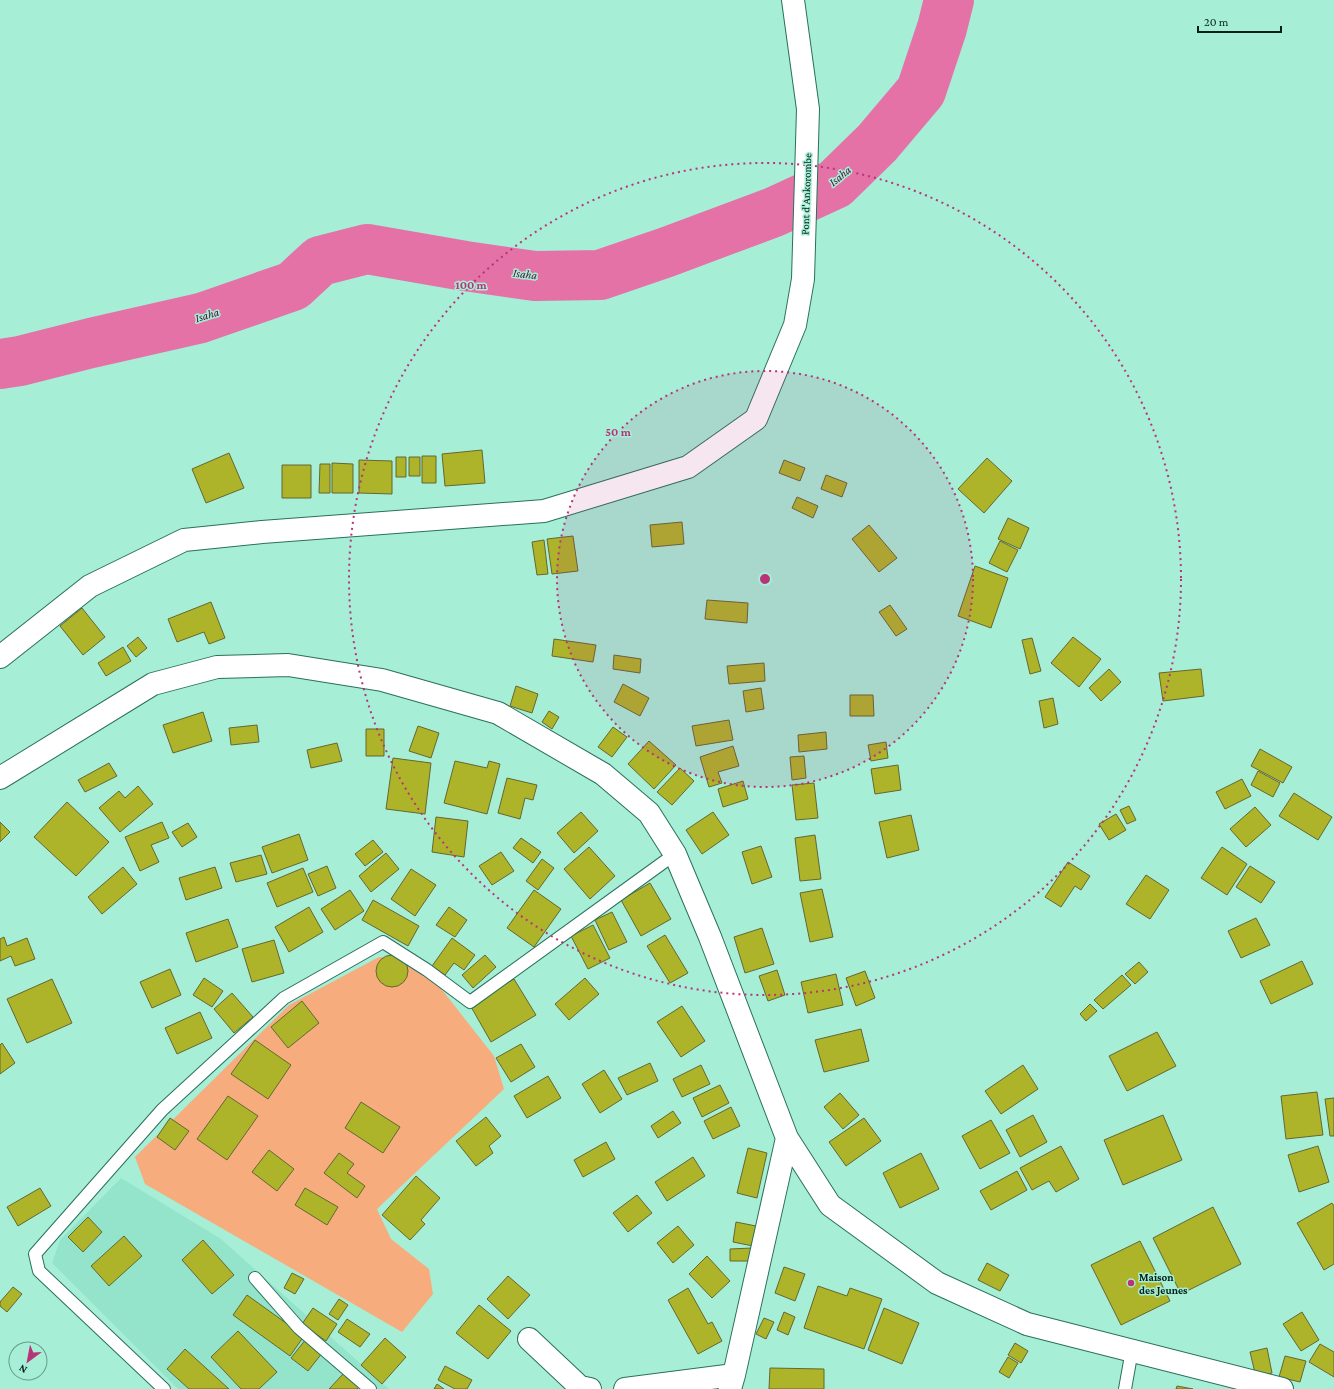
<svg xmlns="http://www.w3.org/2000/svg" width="1334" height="1389" viewBox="0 0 1334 1389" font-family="'Crimson Pro',serif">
<rect width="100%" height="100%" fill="#a7eed7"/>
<path fill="#94e4cb" d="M121 1178 221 1239 389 1389H178L52 1263 60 1240Z"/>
<path fill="#f6ac7d" d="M379 957 406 960 432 977 494 1056 504 1089 377 1209 391 1239 429 1269 433 1294 402 1332 145 1184 135 1157 289 1005Z"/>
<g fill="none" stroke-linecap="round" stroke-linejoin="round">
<path stroke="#e472a7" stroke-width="50" d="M0 364 20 361 91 343 201 318 293 286 320 261 367 249 465 266 535 276 600 275 667 252 774 212 835 184 877 143 921 91 942 28 949 0"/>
</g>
<path fill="#adb429" stroke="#636731" d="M482 450 485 483 445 486 442 454Z
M229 453 244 488 206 503 192 469Z
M422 456H436V483H422Z
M396 457H406V477H396Z
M409 457H420V476H409Z
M987 458 1012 481 984 513 958 489Z
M359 460 392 461V494L359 493Z
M784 460 805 468 800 481 779 473Z
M332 463 353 464V493H332Z
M320 464H330V493H319Z
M282 465H311V498H282Z
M826 475 847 483 842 497 821 489Z
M797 497 818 506 813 518 792 508Z
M1008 518 1029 528 1020 549 998 539Z
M682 522 684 544 652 547 650 525Z
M869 525 897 558 879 572 852 539Z
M573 536 578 571 552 574 547 539Z
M544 540 548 574 537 575 532 542Z
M1000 541 1018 550 1007 572 989 563Z
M975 566 1008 578 991 628 958 616Z
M707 600 748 603 747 623 705 619Z
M211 602 225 638 209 644 204 632 177 642 168 619Z
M890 605 907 629 896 636 879 612Z
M82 608 105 637 83 655 60 626Z
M138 637 147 648 136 657 127 646Z
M1073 637 1101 659 1079 687 1051 663Z
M1032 638 1041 671 1030 674 1022 640Z
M554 639 596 645 593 662 552 656Z
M123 647 131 661 106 676 98 663Z
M614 655 641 659 640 673 613 669Z
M764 663 765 681 729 684 727 666Z
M1109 669 1121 682 1101 701 1089 688Z
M1201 669 1204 696 1163 701 1159 673Z
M623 684 649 698 640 716 614 702Z
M516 686 538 694 532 713 510 706Z
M761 688 764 709 746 712 743 691Z
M850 695H873L874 716H850Z
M1053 698 1058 724 1044 728 1039 701Z
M549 711 559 717 552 729 542 722Z
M203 712 212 741 173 753 163 725Z
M729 720 733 740 696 746 692 726Z
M257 725 259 742 231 745 229 728Z
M418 726 439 733 431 758 409 751Z
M613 727 627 737 612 757 598 747Z
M366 729H384V756H366Z
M826 732 827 749 799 752 798 735Z
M649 741 676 765 654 789 628 764Z
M886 742 888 758 871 761 868 745Z
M337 743 342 761 311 768 307 750Z
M733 746 739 766 718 772 722 783 709 787 700 757Z
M1260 749 1292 767 1283 783 1251 766Z
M804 756 806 778 792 780 790 757Z
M393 758 431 763 425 814 386 809Z
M455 761 487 768 489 761 500 764 487 814 444 803Z
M109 763 117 776 85 792 78 780Z
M898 765 901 790 875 794 871 769Z
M680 768 694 781 672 805 657 792Z
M1258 771 1280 783 1273 797 1251 785Z
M507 778 537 785 533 800 525 798 520 819 498 813Z
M1242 779 1251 796 1225 809 1216 792Z
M743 781 748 799 723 807 718 789Z
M814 783 818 818 796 820 792 785Z
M138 786 153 804 120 832 99 808 119 791 125 798Z
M1294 793 1332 817 1318 840 1279 816Z
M67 802 109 842 76 876 34 837Z
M1129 806 1136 820 1127 824 1120 810Z
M1255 807 1271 825 1246 847 1230 829Z
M581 812 598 831 574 853 557 833Z
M713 812 729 835 702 854 686 830Z
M1116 814 1126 830 1109 840 1099 824Z
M911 815 919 850 887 858 879 822Z
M436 817 468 821 464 857 432 852Z
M0 822 10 832 0 842Z
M162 822 169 838 151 845 159 862 140 871 125 837Z
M188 823 197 837 182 847 172 832Z
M299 834 308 860 272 873 262 847Z
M815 835 821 879 800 881 795 838Z
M521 838 541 852 533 863 513 848Z
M373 840 383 852 365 866 355 854Z
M761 846 772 877 752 884 742 852Z
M589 847 615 876 590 899 564 869Z
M1222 847 1247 864 1227 895 1201 878Z
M501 852 514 871 492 885 479 866Z
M386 853 399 869 371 892 359 876Z
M261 855 267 874 236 882 230 863Z
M542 859 554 868 538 890 526 881Z
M1068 862 1090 876 1081 890 1075 886 1061 907 1045 897Z
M327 866 336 888 318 896 308 874Z
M1250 866 1275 882 1261 903 1236 887Z
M123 867 137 884 102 914 88 897Z
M215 867 222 888 186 900 179 878Z
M303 868 313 892 277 907 267 883Z
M411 869 436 885 415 916 391 899Z
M1146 875 1169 890 1150 919 1126 904Z
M650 883 671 919 641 936 621 900Z
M822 889 833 937 810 942 800 893Z
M350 890 364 911 335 930 321 909Z
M534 890 561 909 534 947 507 928Z
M373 900 419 926 408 946 362 920Z
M309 907 323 932 289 952 275 927Z
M449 907 467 920 455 937 436 925Z
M612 912 627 942 609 950 595 920Z
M1256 918 1270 945 1241 958 1228 931Z
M228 919 238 947 196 962 186 933Z
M593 925 610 958 588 969 571 936Z
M762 928 774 964 745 973 734 937Z
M665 935 688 973 670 983 647 946Z
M4 937 7 946 27 938 35 959 15 966 11 956 0 961V939Z
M452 938 475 955 464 970 454 963 445 975 432 966Z
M274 940 284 973 252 982 242 949Z
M376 971a16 16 0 1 1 32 0a16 16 0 1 1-32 0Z
M485 955 496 967 473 988 462 975Z
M1302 961 1313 984 1271 1004 1260 981Z
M1139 962 1148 972 1135 984 1125 974Z
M170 969 181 995 152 1008 140 982Z
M777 970 785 995 768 1001 759 976Z
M865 971 875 998 856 1006 846 978Z
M836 974 843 1005 808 1013 801 982Z
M1122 975 1131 985 1103 1009 1094 1000Z
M204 978 223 991 212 1007 193 995Z
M585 978 599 994 569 1020 555 1004Z
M52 979 72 1023 27 1043 7 999Z
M514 979 536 1015 491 1042 470 1005Z
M232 993 253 1017 234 1033 214 1009Z
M302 1001 319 1023 288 1048 271 1027Z
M1090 1004 1097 1011 1086 1021 1080 1014Z
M682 1006 705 1041 681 1057 657 1022Z
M200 1012 212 1038 177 1054 165 1028Z
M861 1029 869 1061 824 1072 815 1040Z
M1157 1032 1176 1066 1127 1091 1109 1056Z
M255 1040 291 1065 268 1099 231 1074Z
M2 1043 15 1063 0 1074V1045Z
M521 1044 535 1067 511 1082 496 1058Z
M650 1063 658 1081 627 1095 618 1078Z
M701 1065 710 1084 682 1097 673 1079Z
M1023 1065 1038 1089 1001 1114 985 1091Z
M604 1070 622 1099 600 1113 582 1084Z
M548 1076 561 1098 527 1118 514 1096Z
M720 1085 729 1103 702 1117 693 1098Z
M1317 1092 1323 1135 1286 1139 1281 1096Z
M840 1093 859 1115 843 1129 824 1107Z
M228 1096 258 1116 227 1160 197 1139Z
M1334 1098V1136H1330L1325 1099Z
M361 1102 400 1127 383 1153 345 1128Z
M731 1107 740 1126 713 1139 704 1121Z
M673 1111 681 1123 658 1138 651 1126Z
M1033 1115 1047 1142 1020 1157 1006 1130Z
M1163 1115 1182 1160 1123 1185 1104 1140Z
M486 1117 501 1136 489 1146 493 1153 476 1166 456 1141Z
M170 1118 189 1131 175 1150 157 1137Z
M864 1118 881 1141 846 1166 829 1142Z
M991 1120 1010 1153 980 1169 962 1136Z
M606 1142 615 1159 583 1177 574 1160Z
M1061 1146 1079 1179 1056 1192 1049 1181 1032 1190 1020 1168Z
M1318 1146 1329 1182 1299 1192 1288 1155Z
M748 1148 767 1153 757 1198 737 1193Z
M269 1150 294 1169 277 1191 252 1172Z
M339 1153 354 1164 347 1173 365 1186 357 1198 324 1173Z
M921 1153 939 1189 900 1208 883 1173Z
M693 1157 705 1176 667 1201 655 1182Z
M1017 1171 1027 1190 991 1210 980 1191Z
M416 1176 440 1198 421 1220 425 1224 410 1240 382 1215Z
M40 1188 51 1206 18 1226 7 1207Z
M305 1188 338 1207 327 1225 295 1205Z
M637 1195 652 1213 628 1232 613 1213Z
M1332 1203 1334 1206V1264L1324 1270 1297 1223Z
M1213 1207 1241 1264 1181 1294 1153 1238Z
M88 1217 102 1232 83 1252 68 1237Z
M736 1222 756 1226 753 1246 733 1242Z
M678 1226 694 1245 673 1263 657 1243Z
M124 1236 142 1256 109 1286 91 1266Z
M203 1240 234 1275 212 1294 182 1260Z
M1140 1241 1170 1301 1121 1325 1091 1265Z
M752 1248 753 1261H730V1249Z
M707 1256 730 1281 712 1298 689 1274Z
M987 1263 1009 1275 1000 1291 978 1280Z
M784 1267 805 1274 795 1301 775 1293Z
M292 1273 304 1279 295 1294 284 1288Z
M508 1276 530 1295 508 1319 487 1299Z
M818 1286 847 1296 850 1288 882 1299 864 1349 804 1328Z
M13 1287 22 1294 7 1312 0 1306V1302Z
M688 1288 708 1324 712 1322 722 1341 698 1354 668 1300Z
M247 1295 304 1336 290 1356 233 1315Z
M339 1299 348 1305 338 1320 329 1314Z
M479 1305 511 1331 488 1359 456 1333Z
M313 1308 337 1324 326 1341 302 1324Z
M884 1308 919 1323 902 1364 868 1350Z
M784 1312 795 1317 788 1335 777 1330Z
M1302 1312 1319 1340 1301 1351 1283 1324Z
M764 1318 774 1322 766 1339 756 1334Z
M347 1319 370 1334 360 1347 338 1332Z
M238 1331 277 1372 259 1389H241L211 1357Z
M385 1338 406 1357 382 1384 361 1365Z
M306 1339 323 1352 308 1371 291 1358Z
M1015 1343 1028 1351 1021 1363 1008 1355Z
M1320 1344 1334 1352V1377L1309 1362Z
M1267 1348 1272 1373 1256 1377 1250 1352Z
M185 1349 229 1389H189L167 1369Z
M1285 1356 1306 1361 1300 1382 1279 1377Z
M1008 1357 1018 1363 1009 1378 999 1372Z
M445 1366 472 1380 467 1389H455L438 1380Z
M770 1368 824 1369V1389H769Z
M344 1373 359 1387 357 1389H329Z
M437 1384 444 1389H434Z
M1177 1386 1193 1389H1176Z"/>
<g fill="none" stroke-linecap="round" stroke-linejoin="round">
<g stroke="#29705d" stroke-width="14">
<path id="lane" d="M255 1278 299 1328 370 1389
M164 1389 39 1271 35 1254 162 1110 284 998 383 942 427 970 470 1002 675 854
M1125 1389 1132 1350"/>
</g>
<g stroke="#29705d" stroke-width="24">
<path id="street" d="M0 657 90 586 184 540 262 532 544 511 688 467 756 419 795 325 803 279 808 109 793 0
M0 778 153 684 217 667 288 665 382 680 498 713 603 774 649 813 675 854 710 937 787 1138 830 1205 937 1283 1027 1324 1282 1389
M529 1339 580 1387 590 1389
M625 1389 734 1375
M730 1389 734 1375 787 1138"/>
</g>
<use href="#lane" stroke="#fff" stroke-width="12"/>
<use href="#street" stroke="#fff" stroke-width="22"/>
</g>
<circle cx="765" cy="579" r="208" fill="#b83479" fill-opacity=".12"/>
<g fill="none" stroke="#b83479" stroke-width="2" stroke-dasharray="2 4">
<circle cx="765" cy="579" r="208"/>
<circle cx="765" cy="579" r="416"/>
</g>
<circle fill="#b83479" stroke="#a7eed7" stroke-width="1.5" cx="1131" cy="1283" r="4"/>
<g text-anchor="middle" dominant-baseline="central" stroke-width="3" stroke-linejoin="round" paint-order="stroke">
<g font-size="11" fill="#042119" stroke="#a7eed7">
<text transform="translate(806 194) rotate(-88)">Pont d'Ankorombe</text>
</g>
<g font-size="11" font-weight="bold" fill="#042119" stroke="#a7eed7" text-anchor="start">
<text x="1139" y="1277">Maison<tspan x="1139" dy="13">des Jeunes</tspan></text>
</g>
<g font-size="12" font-style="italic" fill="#550d34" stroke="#a7eed7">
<text transform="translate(840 176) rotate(-39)">Isaha</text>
<text transform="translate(525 274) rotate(7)">Isaha</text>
<text transform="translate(207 315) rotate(-17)">Isaha</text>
</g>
</g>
<circle cx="765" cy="579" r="6" fill="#b83479" stroke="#a7eed7" stroke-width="2"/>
<g font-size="12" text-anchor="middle" font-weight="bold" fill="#b83479" stroke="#a7eed7" stroke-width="3" stroke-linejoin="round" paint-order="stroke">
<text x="471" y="289">100 m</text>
<text x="618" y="436">50 m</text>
</g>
<g transform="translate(28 1361) rotate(212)"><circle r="19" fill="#a7eed7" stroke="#669c8b"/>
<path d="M0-3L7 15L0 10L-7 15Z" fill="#b83479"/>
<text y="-6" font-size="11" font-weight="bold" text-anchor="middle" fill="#042119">N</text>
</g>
<path d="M1198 26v6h83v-6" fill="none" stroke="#042119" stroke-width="2"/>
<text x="1204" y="26" font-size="12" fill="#042119" stroke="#a7eed7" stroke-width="3" paint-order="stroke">20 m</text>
</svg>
